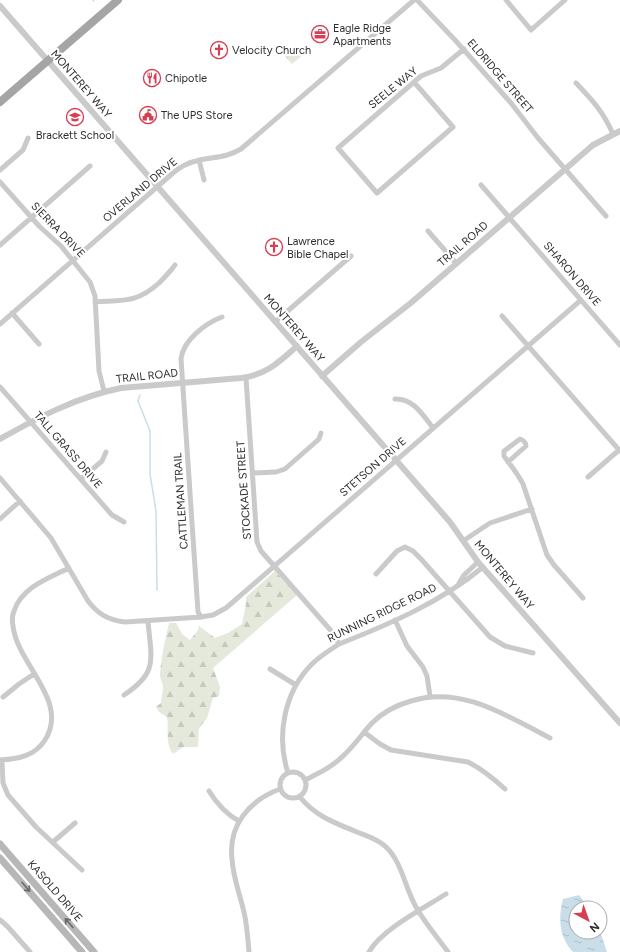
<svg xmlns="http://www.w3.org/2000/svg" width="620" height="952" viewBox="0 0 620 952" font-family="Figtree,sans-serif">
<defs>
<pattern id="forest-firs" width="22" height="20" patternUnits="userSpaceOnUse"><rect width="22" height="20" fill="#e4e9dc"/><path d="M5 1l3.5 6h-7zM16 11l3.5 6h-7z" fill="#c4c8bd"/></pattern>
<pattern id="park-crowns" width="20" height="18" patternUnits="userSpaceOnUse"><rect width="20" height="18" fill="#e4e9dc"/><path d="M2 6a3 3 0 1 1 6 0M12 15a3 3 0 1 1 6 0" fill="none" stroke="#c4c8bd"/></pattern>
<pattern id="water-ripples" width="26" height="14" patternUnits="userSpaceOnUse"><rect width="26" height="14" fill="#c9dee8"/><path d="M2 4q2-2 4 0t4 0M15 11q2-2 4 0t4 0" fill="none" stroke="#adbfc7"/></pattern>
</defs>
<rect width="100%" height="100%" fill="#fff"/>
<path fill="url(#forest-firs)" d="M275 571 297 595 213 668 220 687 219 696 213 698 207 718 199 728 198 747H183L173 754C165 743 169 730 167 717L159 712 156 707 161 703C161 697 163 693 163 687 163 683 160 680 160 675 161 657 165 641 169 623H176L182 634 190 640 198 630 199 626 215 638 228 633 242 624 246 604V597Z"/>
<path fill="url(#park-crowns)" d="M296 45 304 54 292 64 284 55Z"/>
<path fill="url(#water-ripples)" d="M579 895 589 908H576V932L600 931 607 952H573C559 937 558 918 563 899Z"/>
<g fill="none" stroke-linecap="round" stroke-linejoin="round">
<path stroke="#c9dee8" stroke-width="1.5" d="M93 0 94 1
M140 395 138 401 150 431V474L156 511 157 590"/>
<path stroke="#cacaca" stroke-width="5" d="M417 0 455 40 511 103 538 138 606 216
M506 0 531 30 565 0
M414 82 453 127 377 193 338 148 414 82 421 76 441 68 464 49
M576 83C592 100 603 111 613 134
M199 160 204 180
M0 170 23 150 28 138
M0 182 39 226 61 246 90 282 95 296 99 371 104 391
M481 185 620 345
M428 231 456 263
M0 245 90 166
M95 302C123 300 137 303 159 283 165 277 170 272 175 265
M12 313 39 344
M502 316 620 451
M275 322 351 256
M0 324 173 173C180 167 187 163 196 161 213 156 224 159 241 149L414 0
M246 378 257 542 261 551 333 633 339 644
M0 387 112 515 124 522
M395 399C413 398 423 415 433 428
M508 462 526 446C526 443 523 440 520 439L504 451V456C511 466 518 474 523 484L547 555 554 565 583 598
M252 473 276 472 285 469 319 439 321 433
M588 477 619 450
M0 478 51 538 88 601C98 614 108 620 125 622L201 617 213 615 226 608 581 300
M81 479 102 461 106 452
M0 519 20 501
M463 541 490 523 532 509
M376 574 397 551 405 547 413 551 421 559 490 637 505 646 533 653
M459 583 464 575 478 562
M201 617 198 612 181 359C183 340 206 323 222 317
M395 620 407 646 423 667 427 676 430 696
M270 669 296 685
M124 695C159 672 151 659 148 621
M3 697 19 684 34 674
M364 732 380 744 391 750 468 762C482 769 493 778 505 789
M0 760C18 759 35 756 45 740 70 701 17 664 13 626 12 621 12 616 14 611 22 587 49 578 69 568
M2 760 3 783 8 795 36 827 82 870
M280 785a13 13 0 1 1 26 0a13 13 0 1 1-26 0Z
M288 773C276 736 284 692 312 664 320 656 330 650 339 644 390 624 441 602 483 567
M305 780C319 773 332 767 343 756 354 746 362 734 372 723 382 713 397 705 411 701 461 685 507 716 550 738
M209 791C217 804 226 814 239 821
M300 797C315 816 335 823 357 832 367 836 378 839 386 847 402 862 405 888 416 907 425 923 437 937 448 952
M53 842 75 823
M0 920 8 927 30 952
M249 952C248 939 247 925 244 912 240 895 233 877 232 859 228 825 250 800 280 789
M369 952C381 930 424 908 446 894"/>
<path stroke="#cacaca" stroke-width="6" d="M0 6 450 522 478 562 620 723
M322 376 361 342 412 302 593 145 620 131
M0 439C39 417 77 397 121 388L241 378C266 375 279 362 297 346"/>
<path stroke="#b7b7b7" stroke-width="7" d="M0 844 94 952
M0 858 82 952"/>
<path stroke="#a5a5a5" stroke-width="8" d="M0 102 118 0"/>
</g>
<defs><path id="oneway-shaft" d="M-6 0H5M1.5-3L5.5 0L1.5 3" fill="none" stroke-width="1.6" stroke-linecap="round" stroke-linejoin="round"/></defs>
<g stroke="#6b6b6b">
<use href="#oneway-shaft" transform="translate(26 887) rotate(49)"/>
<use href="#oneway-shaft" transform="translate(69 923) rotate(-131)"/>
</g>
<defs>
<g id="office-ring" transform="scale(0.9)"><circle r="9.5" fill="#fff" stroke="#d63e51" stroke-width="1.5"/><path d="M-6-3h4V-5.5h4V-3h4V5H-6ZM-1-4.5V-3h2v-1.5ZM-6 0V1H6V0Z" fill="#d63e51"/></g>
<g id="church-ring" transform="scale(0.9)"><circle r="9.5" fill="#fff" stroke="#d63e51" stroke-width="1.5"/><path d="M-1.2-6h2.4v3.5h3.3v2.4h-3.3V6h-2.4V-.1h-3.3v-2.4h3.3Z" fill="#d63e51"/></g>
<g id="restaurant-ring" transform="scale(0.9)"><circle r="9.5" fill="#fff" stroke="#d63e51" stroke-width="1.5"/><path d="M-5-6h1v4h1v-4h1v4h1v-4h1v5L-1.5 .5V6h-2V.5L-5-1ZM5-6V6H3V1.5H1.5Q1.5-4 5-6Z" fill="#d63e51"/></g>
<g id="civic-ring" transform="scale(0.9)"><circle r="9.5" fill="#fff" stroke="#d63e51" stroke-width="1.5"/><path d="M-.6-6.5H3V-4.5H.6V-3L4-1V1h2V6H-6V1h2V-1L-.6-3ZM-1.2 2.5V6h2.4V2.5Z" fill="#d63e51"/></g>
<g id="school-ring" transform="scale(0.9)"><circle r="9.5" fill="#fff" stroke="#d63e51" stroke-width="1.5"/><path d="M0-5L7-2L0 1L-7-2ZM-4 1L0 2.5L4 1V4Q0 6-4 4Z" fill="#d63e51"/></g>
</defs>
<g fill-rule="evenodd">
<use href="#office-ring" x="320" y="34"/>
<use href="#church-ring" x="219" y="50"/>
<use href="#restaurant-ring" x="152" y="78"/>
<use href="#civic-ring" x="148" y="115"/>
<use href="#school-ring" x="75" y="117"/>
<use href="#church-ring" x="274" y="247"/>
</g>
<g text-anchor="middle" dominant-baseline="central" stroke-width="4" stroke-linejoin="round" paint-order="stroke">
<g font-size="11" fill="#2d2d2d" stroke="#fff" text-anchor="start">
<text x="333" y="28">Eagle Ridge<tspan x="333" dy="13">Apartments</tspan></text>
<text x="232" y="50">Velocity Church</text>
<text x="165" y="78">Chipotle</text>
<text x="161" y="115">The UPS Store</text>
<text x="75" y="135" text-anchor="middle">Brackett School</text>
<text x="287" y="241">Lawrence<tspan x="287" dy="13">Bible Chapel</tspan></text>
</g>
<g font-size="11" fill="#2d2d2d" stroke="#fff">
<text transform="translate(500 76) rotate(49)">ELDRIDGE STREET</text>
<text transform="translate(81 84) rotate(49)">MONTEREY WAY</text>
<text transform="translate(393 88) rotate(-39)">SEELE WAY</text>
<text transform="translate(140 190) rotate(-40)">OVERLAND DRIVE</text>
<text transform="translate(58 230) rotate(46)">SIERRA DRIVE</text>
<text transform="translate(463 244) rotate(-41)">TRAIL ROAD</text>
<text transform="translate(572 274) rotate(49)">SHARON DRIVE</text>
<text transform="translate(294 328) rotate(49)">MONTEREY WAY</text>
<text transform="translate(147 376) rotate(-6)">TRAIL ROAD</text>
<text transform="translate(68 450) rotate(49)">TALL GRASS DRIVE</text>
<text transform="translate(373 467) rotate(-41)">STETSON DRIVE</text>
<text transform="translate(244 490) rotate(-94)">STOCKADE STREET</text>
<text transform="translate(181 501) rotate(-94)">CATTLEMAN TRAIL</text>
<text transform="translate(504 575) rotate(50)">MONTEREY WAY</text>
<text transform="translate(382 613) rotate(-26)">RUNNING RIDGE ROAD</text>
<text transform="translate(55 891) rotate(49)">KASOLD DRIVE</text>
</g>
</g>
<g transform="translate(588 920) rotate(139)"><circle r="19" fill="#ffffff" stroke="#ababab"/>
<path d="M0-3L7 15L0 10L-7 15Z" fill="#d63e51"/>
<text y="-6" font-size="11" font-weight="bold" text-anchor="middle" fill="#2d2d2d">N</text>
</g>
</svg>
